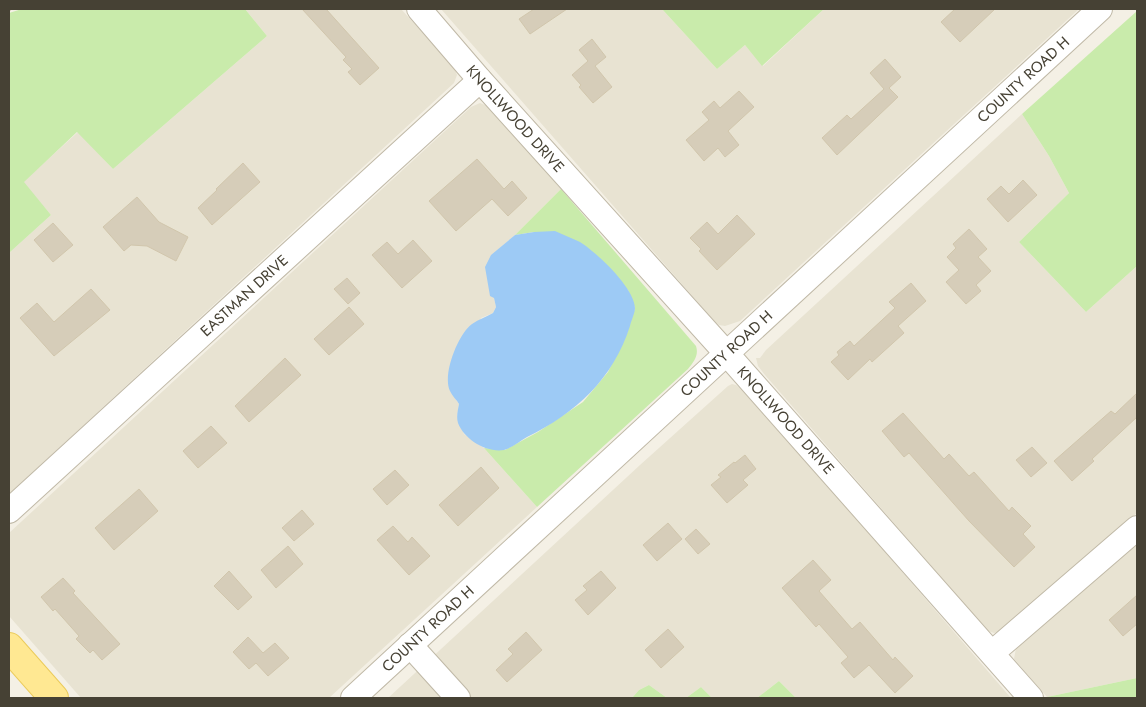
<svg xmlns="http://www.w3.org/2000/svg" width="1146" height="707" viewBox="0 0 1146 707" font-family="Jost,sans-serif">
<rect width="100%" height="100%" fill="#f4f0e5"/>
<path fill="#e8e3d2" d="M245 9H401L454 67 457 75 454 83 9 494V253L51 215 23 182 78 132 113 169 267 36Z
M441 9H662L717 69 745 45 763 66 824 9H1079L740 321 725 326 719 325 715 322Z
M480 103 490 107 561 189 515 235 492 255 494 298 496 307 493 313 481 318 455 398 459 404 457 416 464 434 484 448 537 507 329 698H81L9 616V533L471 107Z
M1022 114 1049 156 1069 193 1019 242 1086 312 1137 266V513L999 632 994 633 988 631 765 375 758 366 756 358H760L766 350Z
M732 384 736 385 742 390 866 530 1011 698H796L779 681 757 698H712L701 687 686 698H667L649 685 639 690 632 698H388L640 465 728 386Z
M1137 543V678L1047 697 1014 659 1016 648Z"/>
<path fill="#c9ebab" d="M22 9H245L267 36 113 169 77 132 24 182 51 215 9 253V13Z
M662 9H824L762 66 745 45 717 69Z
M1137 11V266L1086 312 1019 242 1069 193 1049 156 1022 114Z
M561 189 696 346C699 355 694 362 688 369L537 507 484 448 505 450 538 432 583 402 608 372 627 333 635 308 628 290 534 232 515 235Z
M1137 678V698L1047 697Z
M779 681 796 698H757Z
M649 685 667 698H632L639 690Z
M701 687 712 698H686Z"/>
<path fill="#9dcaf5" d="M555 231C563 235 572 238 580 242 596 252 634 287 635 308 635 313 631 321 630 326 613 379 576 413 527 437 520 441 512 448 504 450 486 453 464 439 458 423 456 416 458 410 459 404 457 400 452 396 450 391 442 375 458 334 472 324 479 319 486 317 493 313L496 307 494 298 490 296 485 267 491 255 515 235 534 232Z"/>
<path fill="#d6cdb9" stroke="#d1c6ac" d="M302 9H326L379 68 360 85 348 72 352 69 343 60 346 57Z
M534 9H567L530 34 519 19Z
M955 9H995L960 42 941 22Z
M592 39 606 57 595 66 612 87 593 103 579 87 581 85 572 75 588 61 579 50Z
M885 59 901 77 889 88 898 97 837 155 822 138 847 115 851 119 884 89 870 73Z
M739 91 754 107 728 131 739 145 725 157 718 148 704 161 686 140 709 120 702 112 714 101 720 108Z
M477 159 504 189 512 181 527 198 508 216 492 199 456 231 429 201Z
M243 163 260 182 212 225 198 208 217 190 216 189Z
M1023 180 1037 195 1008 222 987 199 1001 186 1009 194Z
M137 197 159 222 188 237 176 261 147 246 131 245 124 251 103 227Z
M737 215 755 234 717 270 699 251 701 249 690 238 707 222 718 234Z
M53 223 73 245 53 262 34 240Z
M969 229 987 249 978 257 991 271 976 285 981 291 966 304 946 282 959 270 947 257 956 248 953 244Z
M413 240 432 261 402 288 372 255 387 242 398 254Z
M347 278 360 293 348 304 334 289Z
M911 283 926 301 898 326 904 333 872 362 870 359 848 380 831 362 839 355 837 352 850 341 854 346 895 308 889 302Z
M91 289 110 310 54 356 20 318 37 303 54 322Z
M349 307 364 324 329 355 314 339Z
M285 358 301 375 249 422 235 406Z
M1137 393V417L1092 459 1094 461 1072 481 1054 461 1111 411 1115 414Z
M903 413 944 459 949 454 969 476 974 472 1009 511 1012 507 1031 526 1023 534 1035 547 1014 567 969 521 909 453 904 457 882 431Z
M211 426 227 443 198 468 183 451Z
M1032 447 1047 463 1031 477 1016 460Z
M745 455 756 469 743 480 748 485 727 503 711 485 721 477 718 475 734 462 735 463Z
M481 467 499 488 458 526 439 505Z
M395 470 409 485 387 505 373 489Z
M139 489 158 511 114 550 95 528Z
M302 510 314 524 294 541 282 528Z
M668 523 682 539 657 561 643 545Z
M393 526 408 542 412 537 430 556 409 575 377 540Z
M696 529 710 544 698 554 685 539Z
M288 546 303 564 276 588 261 570Z
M813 560 831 580 819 591 852 629 860 622 893 660 895 657 913 676 895 693 869 665 854 678 841 663 848 657 819 624 816 627 782 588Z
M229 571 252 597 238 610 214 586Z
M601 571 616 588 588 615 575 600 587 590 583 586Z
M63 578 75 591 73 593 120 644 102 660 93 650 90 653 76 639 79 636 55 609 53 611 41 597Z
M1137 595V624L1123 636 1109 620Z
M668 629 684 647 661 668 645 650Z
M526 632 542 650 507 682 496 670 513 654 508 649Z
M248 637 263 653 275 643 289 658 268 676 256 663 249 669 233 652Z"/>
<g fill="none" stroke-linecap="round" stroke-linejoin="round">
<g stroke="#c0b9a7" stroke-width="26">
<g id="minor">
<path id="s1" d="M419 9 480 80 727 354 1031 698"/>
<path id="s2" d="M9 511 480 80"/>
<path d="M410 645 458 698"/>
<path d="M992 653 1137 528"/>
<path id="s3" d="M353 698 1100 9"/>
</g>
</g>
<g stroke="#ebcb5b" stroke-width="30">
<path id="major" d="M9 647 54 698"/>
</g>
<path stroke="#c2b697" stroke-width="3" stroke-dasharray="2.5 2.5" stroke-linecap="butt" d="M9 9H11"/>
<use href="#minor" stroke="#fff" stroke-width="24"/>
<use href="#major" stroke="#ffe892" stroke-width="28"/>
</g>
<g text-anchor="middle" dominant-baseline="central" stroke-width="4" stroke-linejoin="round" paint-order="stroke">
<g font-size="15" fill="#464134" stroke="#fff">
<text stroke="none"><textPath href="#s3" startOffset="912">COUNTY ROAD H</textPath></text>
<text stroke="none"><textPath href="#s1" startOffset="146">KNOLLWOOD DRIVE</textPath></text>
<text stroke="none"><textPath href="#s2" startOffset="319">EASTMAN DRIVE</textPath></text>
<text stroke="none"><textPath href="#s3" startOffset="508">COUNTY ROAD H</textPath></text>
<text stroke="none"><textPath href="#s1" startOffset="551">KNOLLWOOD DRIVE</textPath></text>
<text stroke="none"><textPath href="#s3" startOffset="102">COUNTY ROAD H</textPath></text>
</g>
</g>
<rect width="1146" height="707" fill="none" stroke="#464134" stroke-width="20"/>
</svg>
